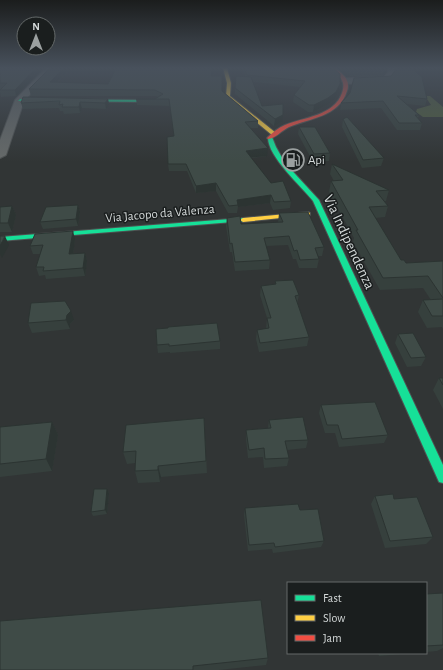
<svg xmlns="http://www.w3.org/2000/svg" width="443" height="670" viewBox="0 0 443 670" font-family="'Alegreya Sans',sans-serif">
<rect width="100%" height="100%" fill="#313535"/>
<path fill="#4e5c3d" d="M425 96H430L443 107V117H423L416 112 417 109 431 105Z"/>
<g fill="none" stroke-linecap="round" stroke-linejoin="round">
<g stroke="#4e5252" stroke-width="2">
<path id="street" d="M46 68H55L24 101 6 155 0 158V140L15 100Z
M388 68H396V72L389 81 346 84 342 81 346 78 384 77 388 72Z"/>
</g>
<g stroke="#4e5252" stroke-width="2">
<path id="fast" d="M20 99 156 100 158 101 156 102 18 101Z
M268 137H272L276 147 285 163 319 200 443 465V483L439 482 313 201C301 186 267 156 268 137Z
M243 218 246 220 245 221 0 241V237Z"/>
</g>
<g stroke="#4e5252" stroke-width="2">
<path id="slow" d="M223 68H227L231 83 230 96 276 133V135H272L226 97 227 83Z
M308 212 310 213V215L243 222 240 220 243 218Z"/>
</g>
<g stroke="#4e5252" stroke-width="2">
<path id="jam" d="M329 68C336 68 341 72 345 77 348 81 349 86 347 91 339 117 310 118 289 127 282 130 275 139 268 139L267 138C272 133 278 128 285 125 304 117 334 116 342 93 347 80 338 75 329 68Z"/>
</g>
<use href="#street" fill="#666a69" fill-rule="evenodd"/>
<use href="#fast" fill="#16e098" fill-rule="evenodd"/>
<use href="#slow" fill="#ffcf43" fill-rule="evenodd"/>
<use href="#jam" fill="#f24e42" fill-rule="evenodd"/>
</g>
<path fill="#36403d" d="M0 68H44L16 96 1 97 0 92V90L1 89H0Z
M50 68H71L57 83 108 84 116 68H214L212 76 222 91 258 121V128H250L267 156 251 158 271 183 291 201 290 208 273 210 270 203 238 207 237 213H228L216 191 196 193 187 171H169L168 164 174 136 170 106 137 105 136 99H155L158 97 156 96H31L29 89Z
M242 68H333L340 84 339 91 335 99 327 105 313 112H308L293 102 294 95 300 87 253 82 262 106 282 122 274 126 235 94V88L245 76Z
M341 68H387L386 71 383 76H350Z
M391 76 427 99 425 106 407 104 419 115 418 118 422 123 420 130H397L381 108 340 110 341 103Z
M108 99 109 105 106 109 82 108 80 113 64 114 63 111H60L59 108 23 109 21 103Z
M343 119 384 158 381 166 362 168 342 127Z
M299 127 330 153 329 161 313 162 298 134Z
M332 164 389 190 386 201H384L388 206 385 217 375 218 401 260 406 263 443 261V329L442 327 427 328 418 312 423 300H431L423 288 380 290 353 242 354 238 329 192 331 181H334L330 174Z
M78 205 80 212 78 226 43 229 40 222Z
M12 206 16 215 12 232H0V207Z
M279 213 324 247 322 256H318L319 259 317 268H299L296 259H293L288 245 266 246 270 260 269 269 235 271 232 252H230L226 226 227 218 241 224 278 223Z
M75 239 73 254 85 253 87 261 85 276 46 279 45 275 39 276 36 267 41 254H33L30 246Z
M275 281 299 295 297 304 309 337 307 346 259 352 256 339 257 330 266 329 267 318 260 295 261 286 275 284Z
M31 303 74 320 70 324V329L32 333 28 323Z
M156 329 220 341V349L170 353V352L158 353 157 345Z
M398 334 426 357 421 366 407 367 395 343Z
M439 378H443V409L433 390Z
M321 405 388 435 384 443 339 447 335 433H325L319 413Z
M204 418 207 473 161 477 160 482 138 483 135 471V463L127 464 123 452Z
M269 420 308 440 306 448 287 450 289 458 287 466 264 468 263 457 248 458 246 439V430L268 428Z
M52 422 58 435 52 471 0 477V427Z
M107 489 109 493 107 514 93 516 91 512Z
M375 496 394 499 433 537 426 544 385 548 371 504Z
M245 508 300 510 324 541 321 547 273 553 272 549 248 551 244 515Z
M443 593V648L437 651 426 652V594Z
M378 653H413L379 656Z
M268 658 266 665 219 670H0Z"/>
<path fill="#2c3432" d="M36 68H44L16 96 15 90Z
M64 68H71L51 88 50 82Z
M212 68H214L211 82V76Z
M385 68H387L386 71 383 76Z
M340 84 339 91 335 99 327 105 313 112 314 105Z
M108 99 109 105 106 109 105 103Z
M80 102 82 108 80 113 79 107Z
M283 115 282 122 274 126 275 119Z
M268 148 267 156 246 158V151Z
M216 183V191L196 193V186Z
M271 195 270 203 238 207 237 200Z
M78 205 80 212 78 226 76 219Z
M12 206 16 215 12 232 8 223Z
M73 231 75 239 72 262 69 254Z
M5 236 9 245 2 258 0 254V246Z
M85 253 87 261 85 276 83 268Z
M71 311 74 320 70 324V329L66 320 67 315Z
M52 422 58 435 52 471 46 459Z
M158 466 161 477 160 482 158 470Z
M107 489 109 493 107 514 105 510Z"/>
<path fill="#3f4b47" stroke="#2c3432" d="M0 68H36L15 90H0L7 83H0Z
M50 68H64L50 82 108 84 116 68H212L211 76H222V91L258 121 245 122 268 148 246 151 271 183 283 181 291 201 274 202 271 195 237 200 238 205 229 206 216 183 196 186 186 164H168L167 137 174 136 169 99H136H155L163 94 155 90 29 89Z
M244 68H333L340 74V84L336 92 328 98 314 105H309L294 95 305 81 247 75Z
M349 68H385V69L351 70Z
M397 68H411L422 77 427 99 397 96 419 115H415L422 123H399L383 101 341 103 350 93 354 78 391 76Z
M236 76 251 77 262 106 283 104V115L275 119 235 88Z
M23 97 108 99 105 103 80 102 79 107H62L63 104 59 105 60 101 21 103Z
M347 117 384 158 363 160 343 119Z
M299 127H315L330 153 314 154Z
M332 164 389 190 376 191 388 206 369 207 401 260H404L406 263 443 261V298L428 276 383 278 356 230H358L331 181 343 180Z
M78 205 76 219 40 222 46 207Z
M12 206 8 223H0V207Z
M308 212 324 247 315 248 319 259 300 260 297 250 294 251 289 236 264 238 270 260 235 262 232 243 230 244 227 218 240 216 241 224 283 222 279 213Z
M73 231 69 254 85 253 83 268 43 271 44 267H36L43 245 30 246 35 234Z
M0 236H5L0 246Z
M293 280 299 295 295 296 309 337 260 343 257 330 269 328 267 318H271L261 286 276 284 275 281Z
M443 299V316H432L423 300Z
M65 301 71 311 67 315 66 320 28 323 31 303Z
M217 323 220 341 169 346V344L157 345 156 329 168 328V327Z
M413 333 426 357 411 358 398 334Z
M439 378H443V385Z
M375 402 388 435 342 439 338 425H327L321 405Z
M303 417 308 440 285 441 289 458 265 459 264 448 249 450 246 430 271 428 269 420Z
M204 418 206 461 158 466V470L135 471 136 451 123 452 126 425Z
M52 422 46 459 0 464V427Z
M94 489H107L105 510 91 512Z
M393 494 394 499 417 497 433 537 390 541 375 496Z
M298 504 300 510 318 509 324 541 275 547 274 543 249 545 245 508Z
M443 593V645L426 646V594Z
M261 600 268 658 193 666V670H0V621Z"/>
<linearGradient id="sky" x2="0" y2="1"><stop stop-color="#1b1d1d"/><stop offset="0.42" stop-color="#48515c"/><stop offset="1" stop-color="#48515c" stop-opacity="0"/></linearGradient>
<rect width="443" height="162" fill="url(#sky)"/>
<defs>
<g id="fuel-ring" transform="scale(1.15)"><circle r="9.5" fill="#1a1e1e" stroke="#9ba0a0" stroke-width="1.5"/><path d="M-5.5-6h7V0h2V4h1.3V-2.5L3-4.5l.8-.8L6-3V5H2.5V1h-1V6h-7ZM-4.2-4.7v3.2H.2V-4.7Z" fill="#9ba0a0"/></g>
</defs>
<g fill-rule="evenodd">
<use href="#fuel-ring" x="293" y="160"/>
</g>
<g text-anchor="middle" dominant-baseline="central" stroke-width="3" stroke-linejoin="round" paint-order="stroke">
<g font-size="13" fill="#d4d9d9" stroke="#1a1e1e" text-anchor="start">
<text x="308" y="160">Api</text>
</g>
<g font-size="13" fill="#d4d9d9" stroke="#1a1e1e">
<text transform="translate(160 214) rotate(-5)">Via Jacopo da Valenza</text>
</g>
<g font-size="15" fill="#d4d9d9" stroke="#1a1e1e">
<text transform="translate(349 242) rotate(65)">Via Indipendenza</text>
</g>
</g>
<rect x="287" y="582" width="140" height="72" fill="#1a1e1e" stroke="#646969"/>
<rect x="295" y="595" width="20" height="6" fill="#16e098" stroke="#646969"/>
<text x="323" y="602" font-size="12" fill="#d4d9d9">Fast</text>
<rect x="295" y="615" width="20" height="6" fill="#ffcf43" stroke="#646969"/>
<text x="323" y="622" font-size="12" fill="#d4d9d9">Slow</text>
<rect x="295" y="635" width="20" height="6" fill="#f24e42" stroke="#646969"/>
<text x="323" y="642" font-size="12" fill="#d4d9d9">Jam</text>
<g transform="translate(36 36)"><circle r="19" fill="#1a1e1e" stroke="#646969"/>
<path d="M0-3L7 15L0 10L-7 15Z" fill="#9ba0a0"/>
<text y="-6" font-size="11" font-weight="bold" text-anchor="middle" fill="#d4d9d9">N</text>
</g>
</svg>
